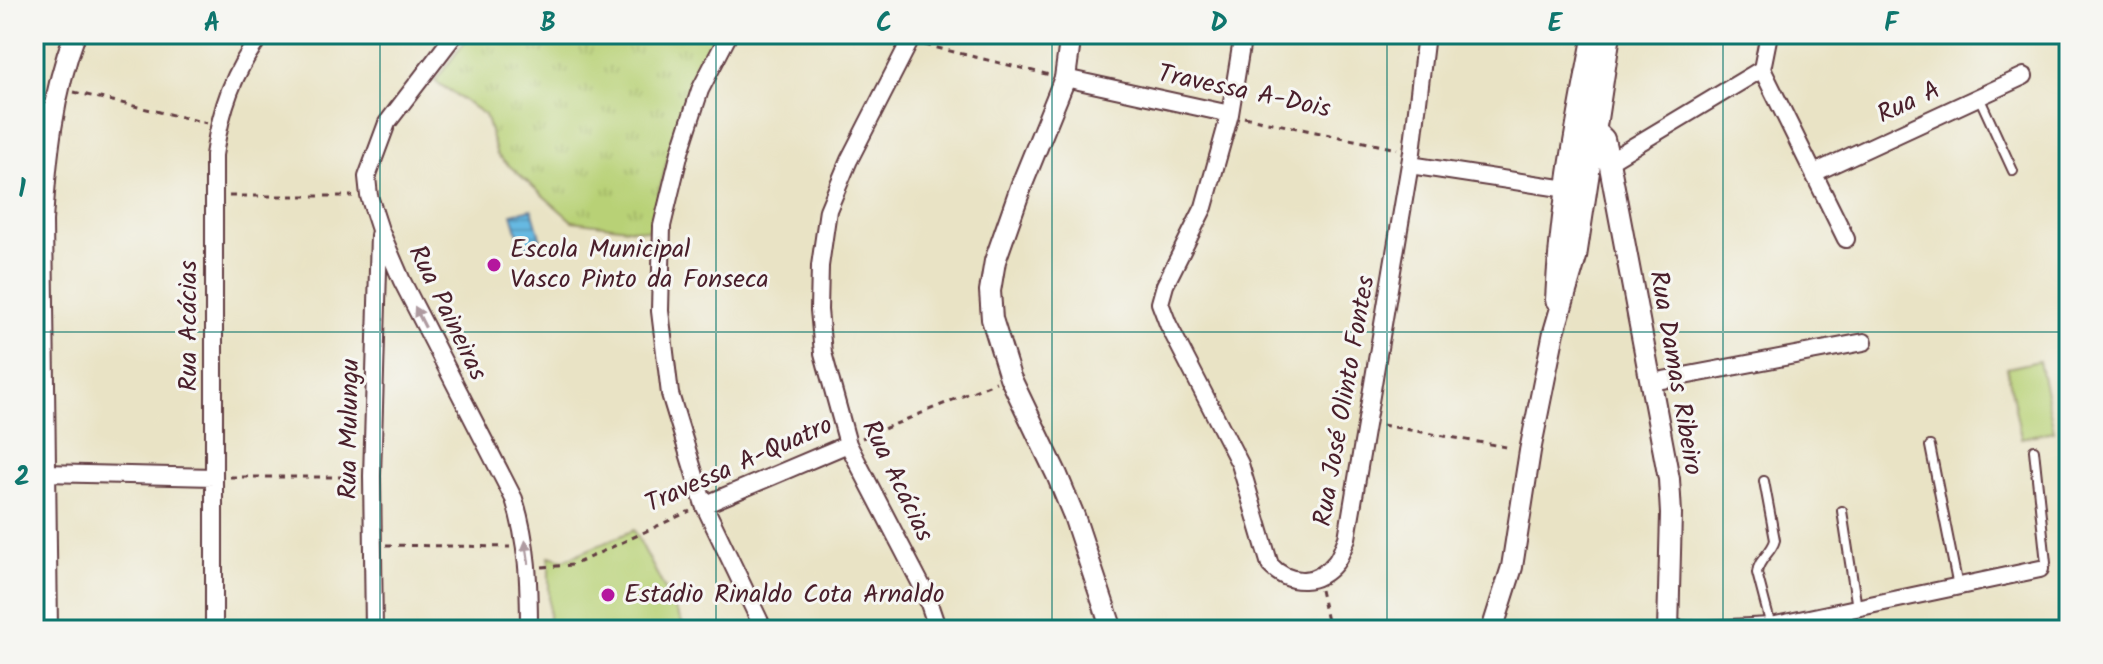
<svg xmlns="http://www.w3.org/2000/svg" width="2103" height="664" viewBox="0 0 2103 664" font-family="Kalam,sans-serif">
<defs>
<pattern id="grass-tufts" width="24" height="20" patternUnits="userSpaceOnUse" patternTransform="scale(2)"><rect width="24" height="20" fill="#b8d176"/><path d="M3 7l-1-3M5 7V3M7 7l1-3M15 17l-1-3M17 17v-4M19 17l1-3" fill="none" stroke="#a0b366"/></pattern>
<pattern id="water-rules" width="6" height="5" patternUnits="userSpaceOnUse" patternTransform="scale(2)"><rect width="6" height="5" fill="#66b9e2"/><path d="M0 2.5h6" fill="none" stroke="#5696b7"/></pattern>
</defs>
<rect width="100%" height="100%" fill="#f6f6f2"/>
<filter id="ink" filterUnits="userSpaceOnUse"><feTurbulence type="fractalNoise" baseFrequency=".0125" numOctaves="2"/><feDisplacementMap in="SourceGraphic" scale="16" xChannelSelector="R" yChannelSelector="G"/><feConvolveMatrix kernelMatrix="1 2 1 2 8 2 1 2 1" color-interpolation-filters="sRGB"/></filter>
<filter id="wash" filterUnits="userSpaceOnUse"><feTurbulence type="fractalNoise" baseFrequency=".006" numOctaves="4" result="noise"/><feDisplacementMap in="SourceGraphic" scale="32" xChannelSelector="R" yChannelSelector="G"/><feGaussianBlur stdDeviation="1.8" result="paint"/><feColorMatrix in="noise" values="0 0 0 0 0 0 0 0 0 0 0 0 0 0 0 0 0 1.4 0 .05"/><feComposite in="paint" operator="in"/></filter>
<g filter="url(#wash)">
<rect width="100%" height="100%" fill="#e9e3c5"/>
<path fill="url(#grass-tufts)" stroke="#817850" stroke-width="2" d="M471 34H718L689 86 670 149 650 231 572 221 497 155 485 115 435 81Z"/>
<path fill="#b8d176" stroke="#817850" stroke-width="2" d="M2039 361 2054 431 2021 438 2007 368Z
M634 530 686 630H549V556L564 560Z"/>
<path fill="url(#water-rules)" stroke="#586c86" stroke-width="2" d="M532 209 541 240 522 248 512 214Z"/>
</g>
<g filter="url(#ink)">
<g fill="none" stroke-linecap="round" stroke-linejoin="round">
<g stroke="#623c42" stroke-width="12">
<path id="service" d="M1979 97 2013 171
M1930 446 1958 587
M2034 450 2046 563 2040 569
M1764 481 1775 540C1772 553 1758 559 1757 573L1771 626
M1842 511 1857 608
M1847 612 1851 630"/>
</g>
<g stroke="#623c42" stroke-width="20">
<path id="minor" d="M455 34 387 123 367 177 369 196 380 230 402 281 514 499C528 543 529 584 529 630
M729 34 700 90 680 152 662 226 660 311 670 394 704 505 764 630
M911 34 910 41 849 160 828 210 820 266 819 310 823 353 848 444 925 592 938 630
M1243 34 1230 114 1204 207 1165 285 1160 303 1168 324 1240 464 1270 565C1290 586 1318 585 1336 562 1341 555 1344 545 1347 538L1412 152 1426 34
M1762 69 1846 239
M1065 78 1230 114
M1609 161 1762 69 1769 34
M1410 165 1567 189
M1814 173 2024 76
M1652 382 1864 342
M44 473 214 477
M704 505 848 444
M1668 628 1689 630 1771 626 2040 569
M214 630V155C221 108 233 72 262 34
M374 630 372 476 379 235"/>
</g>
<g stroke="#623c42" stroke-width="24">
<path id="tertiary" d="M1071 34 1065 78 1022 184 995 261 990 291 992 319 1010 377 1057 475 1074 516 1112 630
M1586 74V116L1589 124 1604 139 1609 161 1669 479 1671 514 1668 630
M1556 300C1560 210 1577 122 1594 34
M47 630 42 221C46 157 52 95 75 34
M1492 630 1512 567 1530 451 1554 332 1576 257 1610 34"/>
</g>
<path stroke="#623c42" stroke-width="3" stroke-dasharray="6 6" stroke-linecap="butt" d="M925 45 1050 75
M74 92 207 123
M1244 117 1397 149
M229 196H353
M1382 425 1512 448
M862 438 996 382
M230 477H358
M386 545 510 547
M542 567 573 565 690 511
M1320 590 1329 630"/>
<use href="#service" stroke="#fff" stroke-width="8"/>
<use href="#minor" stroke="#fff" stroke-width="16"/>
<use href="#tertiary" stroke="#fff" stroke-width="20"/>
</g>
<defs><path id="oneway-solid" d="M-6-.8H1V-3.2L6.5 0L1 3.2V.8H-6Z" transform="scale(2)"/></defs>
<g fill="#ae9aa0">
<use href="#oneway-solid" transform="translate(420 317) rotate(-117)"/>
<use href="#oneway-solid" transform="translate(527 552) rotate(-98)"/>
</g>
</g>
<path fill="none" stroke="#0f766e" stroke-width="2" stroke-opacity="0.55" d="M380 34V630M716 34V630M1052 34V630M1387 34V630M1723 34V630M34 332H2069"/>
<g fill="#b5179e" stroke="#f6f6f2" stroke-width="3">
<circle cx="494" cy="265" r="8"/>
<circle cx="608" cy="595" r="8"/>
</g>
<g text-anchor="middle" dominant-baseline="central" stroke-width="6" stroke-linejoin="round" paint-order="stroke">
<g font-size="26" fill="#4a1f2b" stroke="#f6f6f2">
<text transform="translate(1244 92) rotate(12)">Travessa A-Dois</text>
<text transform="translate(1909 103) rotate(-25)">Rua A</text>
<text transform="translate(447 313) rotate(64)">Rua Paineiras</text>
<text transform="translate(189 326) rotate(-90)">Rua Acácias</text>
<text transform="translate(1675 373) rotate(80)">Rua Damas Ribeiro</text>
<text transform="translate(1345 401) rotate(-80)">Rua José Olinto Fontes</text>
<text transform="translate(350 429) rotate(-89)">Rua Mulungu</text>
<text transform="translate(739 465) rotate(-24)">Travessa A-Quatro</text>
<text transform="translate(897 481) rotate(64)">Rua Acácias</text>
</g>
<g font-size="26" fill="#4a1f2b" stroke="#f6f6f2" text-anchor="start">
<text x="510" y="250">Escola Municipal<tspan x="510" dy="30">Vasco Pinto da Fonseca</tspan></text>
<text x="624" y="595">Estádio Rinaldo Cota Arnaldo</text>
</g>
</g>
<rect width="2103" height="664" fill="none" stroke="#f6f6f2" stroke-width="88"/>
<rect x="44" y="44" width="2015" height="576" fill="none" stroke="#0f766e" stroke-width="3"/>
<g font-size="26" text-anchor="middle" font-weight="bold" fill="#0f766e">
<text x="212" y="31">A</text>
<text x="548" y="31">B</text>
<text x="884" y="31">C</text>
<text x="1219" y="31">D</text>
<text x="1555" y="31">E</text>
<text x="1891" y="31">F</text>
<text x="22" y="197">1</text>
<text x="22" y="485">2</text>
</g>
</svg>
